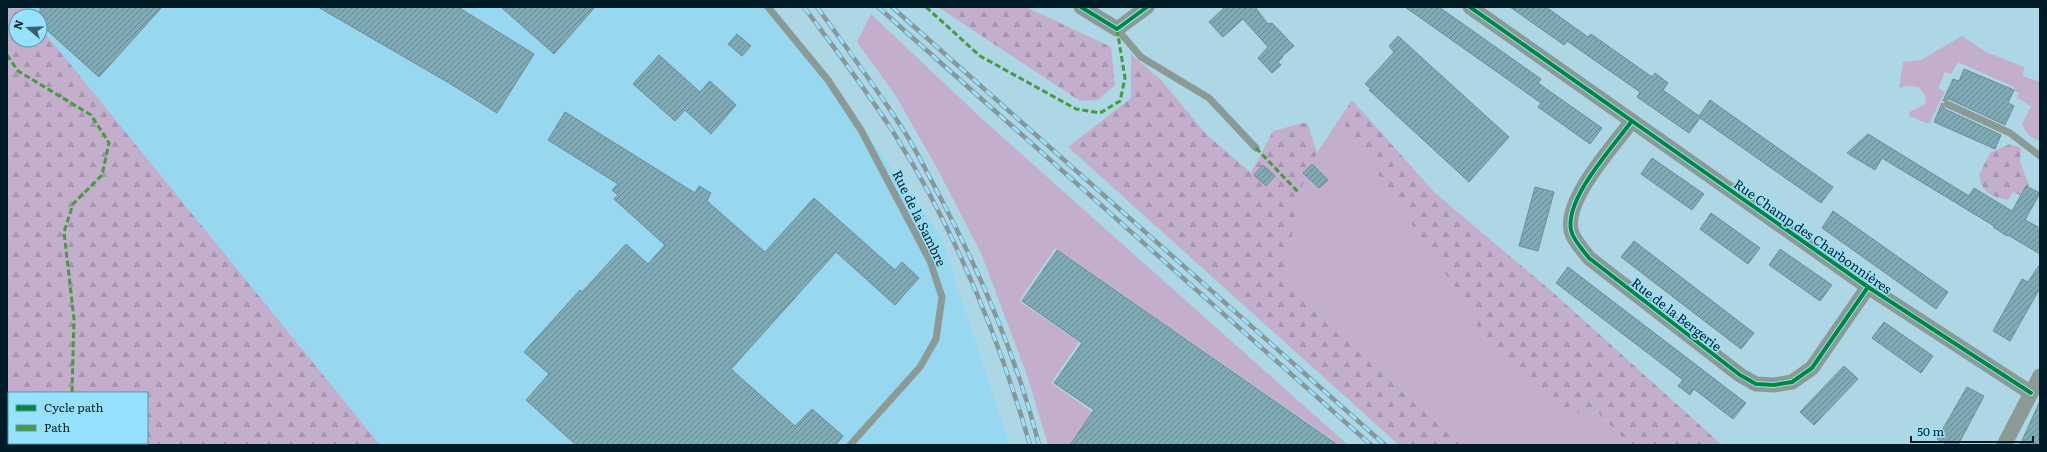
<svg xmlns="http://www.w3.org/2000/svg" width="2047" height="452" viewBox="0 0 2047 452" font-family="Literata,serif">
<defs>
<pattern id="forest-firs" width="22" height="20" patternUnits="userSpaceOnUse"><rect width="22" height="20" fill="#c3aecc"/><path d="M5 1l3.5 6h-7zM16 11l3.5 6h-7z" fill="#a695af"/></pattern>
<pattern id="building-hatch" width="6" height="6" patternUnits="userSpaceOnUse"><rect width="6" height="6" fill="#80abb4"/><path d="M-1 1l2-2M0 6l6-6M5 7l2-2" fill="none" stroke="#668a92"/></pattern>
</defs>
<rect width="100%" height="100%" fill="#aed7e6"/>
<path fill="#97d8f0" d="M23 7H766L828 80 941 237 1010 445H380L40 28V16H30Z"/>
<path fill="#c3aecc" d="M871 14 982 119 1348 445H1340L1055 248 1019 301 1079 342 1051 383 1094 413 1072 445H1048L1028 378 981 253 938 170 896 96 857 42Z
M1962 36 1986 52 2024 67 2023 76 2040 82V140C2030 139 2026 133 2022 124L2031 106 2017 98 2019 93 2014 91V87L1958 62 1951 74 1945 72 1938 88 1945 92 1929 124 1909 116V112L1925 104 1926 97 1919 87 1908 86 1899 88 1903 62 1921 60Z
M1340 118 1447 276 1494 354 1571 414 1597 412 1630 445H1461L1286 275 1299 193 1317 153Z"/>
<path fill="url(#forest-firs)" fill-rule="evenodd" d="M7 7H23L31 16H16V40H40V27L380 445H7ZM9 393H147V443H9Z
M938 7H1026L1111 47 1115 85 1098 100 1080 101Z
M1131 54 1162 81 1206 134 1251 173 1273 131 1307 122 1317 153 1299 193 1286 275 1461 445H1399L1068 147 1131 98Z
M1352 100 1435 193 1549 289 1722 445H1630L1597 412 1571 414 1494 354 1447 276 1340 118Z
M2010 144 2021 148 2020 161 2029 186 2022 196 2013 192 2008 200C1991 196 1983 194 1979 175L1990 153Z"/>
<path fill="url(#building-hatch)" stroke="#6e8d95" d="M40 7H162L99 77 40 24Z
M318 7H458L534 54 497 113 449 83Z
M501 7H595L554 54Z
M1225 7H1255L1268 24 1272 23 1294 46 1282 56 1283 57 1278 62 1281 65 1272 73 1258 58 1268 47 1243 19 1223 37 1209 22Z
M1405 7H1439L1541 79 1538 83 1602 128 1590 144 1538 107 1541 103Z
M1510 7H1546L1588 37 1591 34 1652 77 1655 73 1668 83 1663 90 1699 116 1710 100 1833 187 1821 203 1700 118 1689 133 1637 97 1640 92 1567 41 1564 45Z
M737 34 751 46 742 56 728 44Z
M1398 36 1509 137 1469 182 1369 90 1371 89 1365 84 1394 52 1389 46Z
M659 55 700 92 710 81 736 105 711 134 685 110 675 121 633 84Z
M1964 69 2014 90 2008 103 2014 106 2005 125 1949 99 1943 101 1953 79 1959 81Z
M1942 103 1945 109 2001 135 1995 149 1934 122Z
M565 112 695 193 699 186 711 193 707 201 765 252 814 198 895 270 902 262 919 278 895 305 836 252 731 369 795 426 812 409 843 436 836 445H576L526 400 549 374 524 352 580 290 582 292 626 244 648 264 665 245 614 199 618 195 612 190 618 184 548 140Z
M1868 134 1969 196 1974 188 2012 211 2026 186 2040 193 2025 220 2040 228V254L2008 235 2007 236 1993 227 1994 226 1882 158 1875 170 1847 153Z
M1652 158 1704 194 1692 210 1641 174Z
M1312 164 1328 180 1319 188 1303 173Z
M1263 165 1275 176 1266 186 1254 175Z
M1535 187 1554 192 1538 251 1519 246Z
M1833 211 1948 292 1936 309 1822 228Z
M1711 213 1760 248 1748 264 1700 229Z
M1634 241 1754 333 1741 349 1621 257Z
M1780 249 1832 285 1820 301 1769 265Z
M1057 250 1338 445H1070L1094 410 1054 383 1082 343 1022 301Z
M2040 264V288L2010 341 1993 331 2022 279 2028 282Z
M1568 267 1746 403 1733 419 1694 389 1690 395 1678 386 1683 380 1556 283Z
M1884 322 1933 356 1921 373 1872 338Z
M1844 366 1858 379 1814 425 1800 412Z
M1967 387 1984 396 1958 445H1948L1937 439Z
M2040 401V445H2020Z"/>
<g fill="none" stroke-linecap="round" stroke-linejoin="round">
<path stroke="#8b9a94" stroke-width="7" d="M768 7 828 80 861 130 930 261 942 297 936 339 920 367 850 445
M1117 29 1141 57 1209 98 1256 148
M1947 104 2010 133 2040 156"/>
<path stroke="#8b9a94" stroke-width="15" d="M1081 7 1117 29 1147 7
M1470 7 1868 287 2031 393
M1631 122C1613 147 1565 198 1571 230 1573 240 1583 250 1589 258L1740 375 1756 384 1774 385 1792 382 1812 368 1868 287
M2004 445 2040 376"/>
<g stroke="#85989a" stroke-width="4.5">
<path id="rail" d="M804 7C835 49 867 91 895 135 955 230 999 338 1030 445
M817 7C847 48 877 89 904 131 917 152 928 174 939 195 981 274 1017 358 1039 445
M878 7 1371 445
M892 7 1385 445"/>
</g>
<use href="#rail" stroke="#96e2fe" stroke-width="3" stroke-dasharray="9" stroke-linecap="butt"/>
<path stroke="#469a40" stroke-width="3" stroke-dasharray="6 3" stroke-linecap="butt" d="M926 7 980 56 1076 109 1100 113 1120 101 1125 78 1117 29
M7 55 18 71 91 115 109 143 102 175 73 204 64 232 74 319 72 393
M1256 148 1299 193
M62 445 63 443"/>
<g stroke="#96e2fe" stroke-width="6">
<path id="cycleway" d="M1081 7 1117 29 1147 7
M1470 7 1868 287 2031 393
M1631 122C1613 147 1565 198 1571 230 1573 240 1583 250 1589 258L1740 375 1756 384 1774 385 1792 382 1812 368 1868 287"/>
</g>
<use href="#cycleway" stroke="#00873e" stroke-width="4"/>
</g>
<g text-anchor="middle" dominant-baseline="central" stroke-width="3" stroke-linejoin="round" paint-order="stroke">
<g font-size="13" fill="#001c26" stroke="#96e2fe">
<text transform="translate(920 218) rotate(64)">Rue de la Sambre</text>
<text transform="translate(1813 236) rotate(35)">Rue Champ des Charbonnières</text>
<text transform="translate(1677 314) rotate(38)">Rue de la Bergerie</text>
</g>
</g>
<rect width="2047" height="452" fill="none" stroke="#001c26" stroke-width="16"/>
<rect x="8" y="392" width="140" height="52" fill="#96e2fe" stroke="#5a93a8"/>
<rect x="16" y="405" width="20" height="6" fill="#00873e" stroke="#5a93a8"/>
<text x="44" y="412" font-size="12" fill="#001c26">Cycle path</text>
<rect x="16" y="425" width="20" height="6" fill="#469a40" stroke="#5a93a8"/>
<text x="44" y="432" font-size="12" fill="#001c26">Path</text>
<g transform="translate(28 28) rotate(289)"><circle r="19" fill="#96e2fe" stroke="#5a93a8"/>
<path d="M0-3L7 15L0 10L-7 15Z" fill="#3d5d69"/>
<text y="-6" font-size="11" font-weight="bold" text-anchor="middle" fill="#001c26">N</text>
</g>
<path d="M1911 436v6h122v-6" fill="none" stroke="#001c26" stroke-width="2"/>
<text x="1917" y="436" font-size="12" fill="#001c26" stroke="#96e2fe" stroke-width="3" paint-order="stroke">50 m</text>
</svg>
